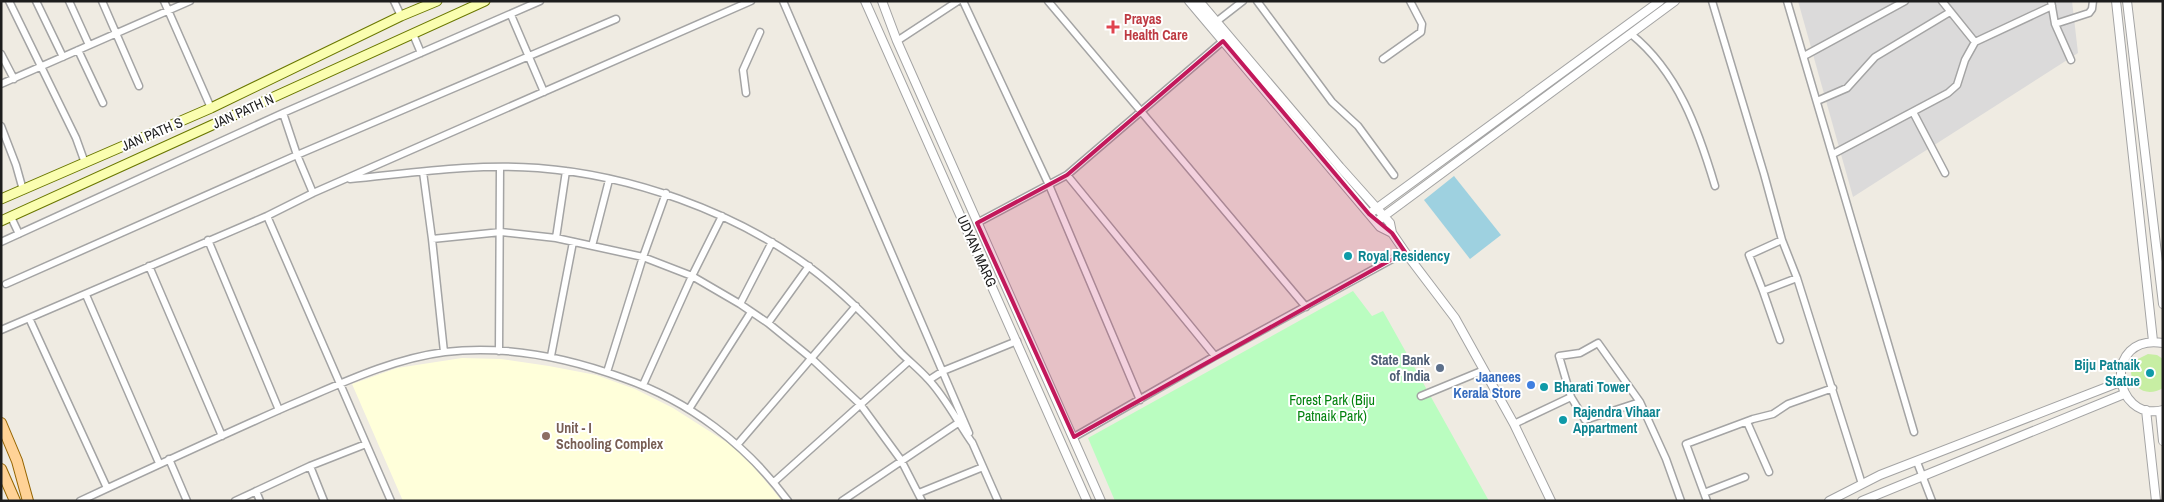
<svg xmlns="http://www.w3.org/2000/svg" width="2164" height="502" viewBox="0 0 2164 502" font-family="'Archivo Narrow',sans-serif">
<rect width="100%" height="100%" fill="#efebe2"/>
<path fill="#dbdada" d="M1798 1H2072L2078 53 1853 197Z"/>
<path fill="#ffffda" d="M462 358 501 359 549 366 596 375 635 389 673 408 731 445 754 467 782 501H403L352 384 397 368Z"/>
<path fill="#c7eea3" d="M2148 354 2157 355 2163 359V388C2148 397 2133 390 2131 373L2136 360Z"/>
<path fill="#bafdc0" d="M1353 291 1372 316 1383 311 1489 501H1115L1088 438Z"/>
<path fill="#9ed1e0" d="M1454 176 1501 235 1470 259 1424 200Z"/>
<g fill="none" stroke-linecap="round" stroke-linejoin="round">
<g stroke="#a4a4a4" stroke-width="9">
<path id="minor" d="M9 1 76 138 85 163
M36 1 63 57
M69 1 89 45
M102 1 139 86
M164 1 211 108
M394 1 401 16
M783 1 969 433
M963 1 1049 185 1140 400
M1048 1 1306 307
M1257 1 1332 102 1358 126 1394 175
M1712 1 1764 174 1782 240 1797 278 1862 484
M1787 1 1914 432
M1942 1 1975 42
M2051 1 2055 24 2071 60
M511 15 544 92
M1216 22 1243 1
M2055 24 2089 13 2092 9 2093 1
M413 34 421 53
M1631 34C1678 72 1698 129 1715 186
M897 41 958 1
M78 50 103 103
M1 54 14 79
M1804 56 1905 1
M1383 59 1421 32 1422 24 1410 1
M1 84 190 1
M746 93 743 70 760 32
M1817 101 1847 88 1875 57 1950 12
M1913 112 1945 173
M283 113 297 155 313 193
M1 126 16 165 23 190
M1833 154 1948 93 1957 85 1965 60 1975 42 2052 6
M423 172 432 239
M1067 175 1215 356
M350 179C412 173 476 163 538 168 631 175 732 211 808 266 842 291 872 322 901 353 910 362 920 370 928 379 946 398 958 423 973 444
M267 216 391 501
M11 217 19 234
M977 223 1067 175 1223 41
M556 238 566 171
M208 240 279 410
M1782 240 1749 255 1763 291 1797 278
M1 242 283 113 540 1
M592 246 609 180
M149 266 222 436
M6 284 297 155 616 19
M1763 291 1780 340
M86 295 159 463
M740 304 772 242
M29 318 107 488
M768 323 809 266
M1 330 267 216 313 193 751 1
M499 351 500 167
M444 352 432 239 501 232 556 238 643 257 692 276 740 304 768 323 811 358 860 404 901 460 922 501
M551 356 573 242
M607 372 643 257 666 193
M929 380 943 371 1017 341
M643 385 692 276 722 216
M1421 396 1484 370
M1571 397 1559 356 1580 353 1598 343 1640 402
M689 409 751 312
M1747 422 1769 472
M1514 424 1571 397 1585 420 1640 402 1666 459 1681 501
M1074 437 1215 356 1405 252
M972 442 998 501
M737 445 856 306
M169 459 187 501
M1917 462 1932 501
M310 466 324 501
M774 482 909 361
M256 491 260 501
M919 493 983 467
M1704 493 1745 477
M80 501C149 469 218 437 288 406 338 385 390 359 445 352 505 345 566 357 623 378 689 401 746 444 788 501
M235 501 310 466 366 444
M842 501 958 423
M1707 501 1686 444 1753 419 1773 414 1788 404 1833 388"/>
</g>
<g stroke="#a4a4a4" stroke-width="10">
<path id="tertiary" d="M865 1 1087 501
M882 1 897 41 1101 501
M1189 1 1380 227 1392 233
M1199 1 1340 167 1390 223 1392 233 1405 252 1455 318 1514 424 1551 501
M2116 1 2153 341
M2127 1 2163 304
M1369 214 1660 1
M1376 222 1675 1
M2163 343C2102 333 2112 423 2163 410
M2146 410 2156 501
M2160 411 2163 441
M1829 501 1880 475 2120 382
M1862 501 2124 394"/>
</g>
<g stroke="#6a7700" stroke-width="11">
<path id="secondary" d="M1 199 211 108 401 16 437 1
M1 221 485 1"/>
</g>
<g stroke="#956400" stroke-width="12">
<path id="primary" d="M1 423 17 461 28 501
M1 469 15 501"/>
</g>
<use href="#minor" stroke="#fff" stroke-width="6"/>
<use href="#tertiary" stroke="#fff" stroke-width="8"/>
<use href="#secondary" stroke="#fafeb0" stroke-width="9"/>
<use href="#primary" stroke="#ffd296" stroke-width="10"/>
</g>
<path fill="#c2185b" fill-opacity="0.2" stroke="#c2185b" stroke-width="4" stroke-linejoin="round" d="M1223 41 1369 214 1392 233 1405 252 1074 437 977 223 1067 175Z"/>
<path fill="#e0444e" stroke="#fff" stroke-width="2" d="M1110.5 19.5h5v5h5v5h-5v5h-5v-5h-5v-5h5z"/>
<g fill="#0f9aa8" stroke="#fff" stroke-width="2">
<circle cx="1348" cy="256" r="5"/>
<circle cx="2150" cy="373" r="5"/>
<circle cx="1544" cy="387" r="5"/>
<circle cx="1563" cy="420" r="5"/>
</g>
<circle fill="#5c6f8a" stroke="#fff" stroke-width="2" cx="1440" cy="368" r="5"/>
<circle fill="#3f7fe0" stroke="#fff" stroke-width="2" cx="1531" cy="385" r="5"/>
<circle fill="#8d6e63" stroke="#fff" stroke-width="2" cx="546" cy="436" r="5"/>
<g text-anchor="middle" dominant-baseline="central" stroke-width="4" stroke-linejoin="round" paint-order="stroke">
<g font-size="14" font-weight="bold" fill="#be3a42" stroke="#fff" text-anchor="start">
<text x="1124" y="19">Prayas<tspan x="1124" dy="16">Health Care</tspan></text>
</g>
<g font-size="14" fill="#1d1d1d" stroke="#fff">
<text transform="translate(243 111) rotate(-24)">JAN PATH N</text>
<text transform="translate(152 134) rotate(-23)">JAN PATH S</text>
<text transform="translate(977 251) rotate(66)">UDYAN MARG</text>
</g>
<g font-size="14" font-weight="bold" fill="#0d838f" stroke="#fff" text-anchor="start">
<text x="1358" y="256">Royal Residency</text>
<text x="2140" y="365" text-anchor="end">Biju Patnaik<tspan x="2140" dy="16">Statue</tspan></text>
<text x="1554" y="387">Bharati Tower</text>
<text x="1573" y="412">Rajendra Vihaar<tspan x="1573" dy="16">Appartment</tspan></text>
</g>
<g font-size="14" font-weight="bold" fill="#4e5e75" stroke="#fff" text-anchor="end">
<text x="1430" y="360">State Bank<tspan x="1430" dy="16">of India</tspan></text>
</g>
<g font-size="14" font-weight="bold" fill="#366cbe" stroke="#fff" text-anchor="end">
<text x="1521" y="377">Jaanees<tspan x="1521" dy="16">Kerala Store</tspan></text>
</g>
<g font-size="14" fill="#03830e" stroke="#fff">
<text x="1332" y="400">Forest Park (Biju<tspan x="1332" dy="16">Patnaik Park)</tspan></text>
</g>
<g font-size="14" font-weight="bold" fill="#785e54" stroke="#fff" text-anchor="start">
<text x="556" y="428">Unit - I<tspan x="556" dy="16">Schooling Complex</tspan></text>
</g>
</g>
<rect width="2164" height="502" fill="none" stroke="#1d1d1d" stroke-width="5"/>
</svg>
